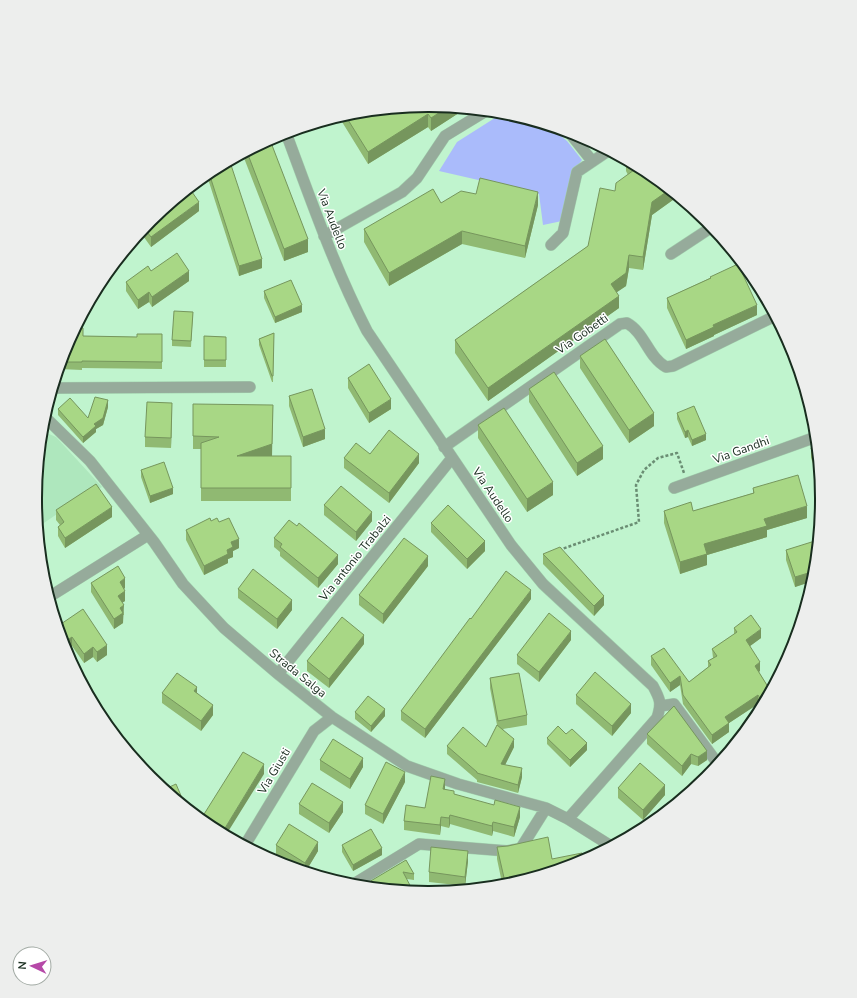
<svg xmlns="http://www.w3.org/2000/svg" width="857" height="998" viewBox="0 0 857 998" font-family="'Nunito Sans',sans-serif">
<rect width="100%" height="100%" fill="#c0f4ce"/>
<path fill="#aee7bd" d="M42 431 56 437 102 487 76 501 38 527 35 499Z"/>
<path fill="#aabbfb" d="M498 116 519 117 549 126 567 141 582 160 575 169 562 221 543 225 539 194 439 171 457 142Z"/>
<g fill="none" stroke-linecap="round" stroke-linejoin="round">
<g stroke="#a2d0ae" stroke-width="12">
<path id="street" d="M569 132 592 161
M286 133C311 200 334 267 367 331L511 545 543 584 653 686C660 699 662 703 657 718L568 819
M324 236 402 192 417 178 445 136 486 111
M551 245 563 233 577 172 608 151
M671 254 712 227
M53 388 250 387
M44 416 90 461 154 542 183 584 224 628 278 674 332 717 407 766 458 784 546 808 568 819 611 846
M444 447 620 324 627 323C645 333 648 357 666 367L673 366 775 316
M674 488 816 437
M49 597 148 535
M278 674 452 458
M661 706 674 704 718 764
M245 845 314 731 332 717
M352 885 419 844 507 851 521 848 546 808"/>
</g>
<path stroke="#6a8d73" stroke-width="2.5" stroke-dasharray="3 2" stroke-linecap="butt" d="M559 550 639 522 636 485 644 470 658 458 677 453 684 473"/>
<use href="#street" stroke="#96ab9b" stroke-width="11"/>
</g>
<path fill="#90b972" d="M429 106 465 109 431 131 428 127 368 164 339 117 352 113Z
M270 140 308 252 284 261 244 158V154Z
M626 161 647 172 677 197 652 215 643 270 629 268 626 286 617 292 619 308 488 401 455 353V340L588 246 615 191 628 175 626 171Z
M209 173 262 268 239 276 209 182Z
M476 194 538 205 525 258 462 244 389 286 364 242V229L441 203Z
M199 211 151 247 141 233 150 221Z
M151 271 189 281 152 307 149 302 138 309 126 291V282Z
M710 277 757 315 714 335V336L686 349 667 308V298L710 278Z
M264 291 302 312 275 323 264 298Z
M193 312 191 347 172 346V340Z
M274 333 273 382H272L259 345V339Z
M162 334V369L82 368V370L59 369 65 348 83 336 137 337Z
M204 336 226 337V367H204Z
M580 356 654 426 629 443 580 368Z
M348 378 391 409 369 423 348 388Z
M529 389 603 459 577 476 529 402Z
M289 396 325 439 303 447 289 406Z
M193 404 272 456H291V501H201V449H193Z
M108 407 103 425 96 429V432L83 443 58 415V409L88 418Z
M172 412 171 448 145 447V437Z
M677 413 706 440 692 446 688 437 685 438 677 419Z
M478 425 553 495 527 512 478 438Z
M817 446 821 486 811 458V448Z
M370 454 419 463 389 503 344 468V458Z
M141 470 173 494 150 503 141 477Z
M753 488 807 518 767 530V537L707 555V565L680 574 664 523V511H693L753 493Z
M324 505 372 521 356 541 324 515Z
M56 510 112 517 65 548 58 536V527L60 525 56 520Z
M211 521 219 522 239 548 233 551V557L228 559V563L204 575 186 540V530Z
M431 523 485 551 467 569 431 532Z
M274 538 338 564 318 588 280 556V552L274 547Z
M786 550 814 576 813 581 795 587 786 560Z
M543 554 604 605 594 616 543 564Z
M428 566 383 624 359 605V595Z
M91 583 125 588 124 589 125 601 122 603 124 615H123V623L114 629 91 592Z
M238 589 292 610 277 629 238 598Z
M531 599 425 738 401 720V711L471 619Z
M804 610 800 622V612Z
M58 626 107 655 97 662 93 657 84 663 72 646 66 651Z
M734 628 761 638 750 646 760 671 759 672 770 690 761 708 758 704 729 723V732L712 744 683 704 680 685 670 692 651 665V656L689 682 708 667V661L713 658 712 649 734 635Z
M571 640 539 682 517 664V655Z
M364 644 329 688 307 671V661Z
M490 678 527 715V725L503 729 514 747 505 765 522 777 518 793 477 782V780L447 754V746L486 747 497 725 490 688Z
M162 693H197L213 715 201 731 162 703Z
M576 695 631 713 612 736 576 704Z
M355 712 385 716 371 732 355 719Z
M647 734 707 760 698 766 691 764 682 776 647 744Z
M547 738 587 750 570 767 547 744Z
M320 760 363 767 350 789 320 770Z
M405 782 383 824 365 814V805Z
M618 788 665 795 643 820 618 798Z
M445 789 454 795 520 817 514 837 493 831 492 836 450 824 449 828 441 826 440 835 404 830V821L425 808Z
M299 804 343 812 329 833 299 814Z
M276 845 318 851 306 871 299 869 276 855Z
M342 845 382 855 353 871 342 852Z
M497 847 552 859 584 860 502 883 497 859Z
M406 860 414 874V880L407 879 369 882Z
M468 861 465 886 429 882V872Z"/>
<path fill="#76965d" d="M448 107 465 109 431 131V118Z
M428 114V127L368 164V152Z
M669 190 677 197 652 215 643 270V257L652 202Z
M538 192V205L525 258V246Z
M199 202V211L151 247V237Z
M462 231V244L389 286V273Z
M308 239V252L284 261V249Z
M629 255V268L626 286 611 296V284Z
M262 259V268L239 276V266Z
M189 271V281L152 307V297Z
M149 292V302L138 309V300Z
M619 296V308L488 401V388Z
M302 305V312L275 323V317Z
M757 305V315L714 335V336L686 349V340L713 325Z
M391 399V409L369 423V413Z
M108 400V407L103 425 96 429V432L83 443V437L94 424Z
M172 403V412L171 448V438Z
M273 405 272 457 237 456Z
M654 413V426L629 443V430Z
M325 429V439L303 447V437Z
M688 430V437L685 438V432Z
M706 434V440L692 446V440Z
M603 446V459L577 476V463Z
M419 454V463L389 503V493Z
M553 482V495L527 512V499Z
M173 488V494L150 503V496Z
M807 506V518L767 530V537L707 555V565L680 574V562L704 544 764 519Z
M112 507V517L65 548V538Z
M372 512V521L356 541V532Z
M239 539V548L233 551V557L228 559V563L204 575V566L227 550 231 542Z
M485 541V551L467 569V559Z
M338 555V564L318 588V578Z
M428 556V566L383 624V614Z
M815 571 813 581 795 587V577Z
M125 578V588L120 591V582Z
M531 590V599L425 738V729Z
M125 591V601L118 605V596Z
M604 596V605L594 616V606Z
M292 600V610L277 629V619Z
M124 605 123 623 114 629V619L120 608Z
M761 629V638L746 649V640Z
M571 631V640L539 682V672Z
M364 635V644L329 688V679Z
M72 637V646L66 651 63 643Z
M107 645V655L97 662V652Z
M93 647V657L84 663V654Z
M760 662V671L755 674V666Z
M680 676V685L670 692V683Z
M197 687V697L194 691Z
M758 695V704L729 723V732L712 744V735L725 717Z
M631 704V713L612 736V726Z
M213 705V715L201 731V721Z
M385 709V716L371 732V726Z
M514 739V747L501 773V764Z
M587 743V750L570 767V760Z
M707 751V760L698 766V757Z
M691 754V764L682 776V766Z
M363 758V767L350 789V779Z
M264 764V774L226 835 222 833Z
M522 768V777L518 793V785Z
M405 772V782L383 824V814Z
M445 779V789L443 799V789Z
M665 785V795L643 820V810Z
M343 802V812L329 833V823Z
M520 807V817L514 837V827Z
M450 815V824L449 828V818Z
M441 817V826L440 835V825Z
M493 822V831L492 836V826Z
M318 842V851L306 871H305V863Z
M382 848V855L353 871V865Z
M468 851V861L465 886V877Z"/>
<path fill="#a8d785" stroke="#76965d" d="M429 106 448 107 431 118 428 114 368 152 345 115 352 113Z
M270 140 308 239 284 249 247 152Z
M628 162 647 172 669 190 652 202 643 257 629 255 626 273 611 284 619 296 488 388 455 340 588 246 600 188 615 191 616 183 634 170Z
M231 165 262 259 239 266 209 173Z
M480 178 538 192 525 246 462 231 389 273 364 229 433 189 441 203 461 191 476 194Z
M190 189 199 202 151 237 144 228 150 221Z
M177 253 189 271 152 297 149 292 138 300 126 282 148 266 151 271Z
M738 264 757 305 713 325 714 327 686 340 667 298 711 278 710 277Z
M291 280 302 305 275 317 264 291Z
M174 311 193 312 191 341 172 340Z
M76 327 83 328V336L137 337V334H162V362L82 361V362H61L65 348Z
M274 333 273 376H272L259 339Z
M204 336 226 337V360H204Z
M605 339 654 413 629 430 580 356Z
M369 364 391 399 369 413 348 378Z
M554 372 603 446 577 463 529 389Z
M312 389 325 429 303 437 289 396Z
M95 397 108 400 103 418 94 424 96 426 83 437 58 409 70 398 88 418Z
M147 402 172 403 171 438 145 437Z
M193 404 273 405 272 444 237 456H291V488H201V443L219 437 193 436Z
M694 406 706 434 692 440 688 430 685 432 677 413Z
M504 408 553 482 527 499 478 425Z
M389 430 419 454 389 493 344 458 356 443 370 454Z
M817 446 819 473 811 448Z
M164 462 173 488 150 496 141 470Z
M798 475 807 506 764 519 767 526 704 544 707 554 680 562 664 511 691 502 693 511 754 493 753 488Z
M96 484 112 507 65 538 58 527 64 522 56 510Z
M341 486 372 512 356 532 324 505Z
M448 505 485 541 467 559 431 523Z
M210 518 211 521 217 518 219 522 229 518 239 539 231 542 233 547 227 550 228 554 204 566 186 530Z
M289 520 297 526 299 523 338 555 318 578 280 547 282 544 274 538Z
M404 538 428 556 383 614 359 595Z
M818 540 815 571 795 577 786 550Z
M560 547 604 596 594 606 543 554Z
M118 566 125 578 120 582 125 591 118 596 124 605 120 608 123 613 114 619 91 583Z
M253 569 292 600 277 619 238 589Z
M506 571 531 590 425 729 401 711 470 618 471 619Z
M83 609 107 645 97 652 93 647 84 654 72 637 63 643 58 626Z
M804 610 802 617 800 612Z
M549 613 571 631 539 672 517 655Z
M751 615 761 629 746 640 760 662 755 666 770 690 763 703 758 695 725 717 729 723 712 735 683 695 680 676 670 683 651 656 664 648 689 682 711 665 708 661 717 656 712 649 737 632 734 628Z
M342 617 364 635 329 679 307 661Z
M595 672 631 704 612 726 576 695Z
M177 673 197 687 194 691 213 705 201 721 162 693Z
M519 673 527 715 498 721 490 678Z
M368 696 385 709 371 726 355 712Z
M674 706 707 751 698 757 691 754 682 766 647 734Z
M497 725 514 739 501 764 522 768 518 785 477 773V772L447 746 463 727 486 747Z
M558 726 566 734 572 729 587 743 570 760 547 738Z
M333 739 363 758 350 779 320 760Z
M243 752 264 764 222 833 210 826 201 819Z
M386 762 405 772 383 814 365 805Z
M640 763 665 785 643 810 618 788Z
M431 776 445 779 443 789 454 791V794L494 805 495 800 520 807 514 827 493 822 492 826 450 815 449 818 441 817 440 825 404 821 406 805 425 808Z
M312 783 343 802 329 823 299 804Z
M176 784 185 805 165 789Z
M289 824 318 842 305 863 276 845Z
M371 829 382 848 353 865 342 845Z
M548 837 552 859 582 853 584 860 579 863 505 885 477 888 505 882 497 847 508 846Z
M431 847 468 851 465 877 429 872Z
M406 860 414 874 403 872 413 891 359 886 368 881 369 882Z"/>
<g text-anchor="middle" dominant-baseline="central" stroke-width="3" stroke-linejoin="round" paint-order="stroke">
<g font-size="12" fill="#192d1f" stroke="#fff">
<text transform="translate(332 219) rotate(69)">Via Audello</text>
<text transform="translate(582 334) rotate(-35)">Via Gobetti</text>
<text transform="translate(741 450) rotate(-20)">Via Gandhi</text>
<text transform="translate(493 495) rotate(56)">Via Audello</text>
<text transform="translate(355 558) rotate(-51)">Via antonio Trabalzi</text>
<text transform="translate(298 673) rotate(39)">Strada Salga</text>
<text transform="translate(274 771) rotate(-59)">Via Giusti</text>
</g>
</g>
<path d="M0 0H857V998H0ZM428 112H429A386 386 0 0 1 815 498V500A386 386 0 0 1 429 886H428A386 386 0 0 1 42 500V498A386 386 0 0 1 428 112Z" fill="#edeeed" fill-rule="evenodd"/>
<path fill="none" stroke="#192d1f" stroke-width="2" d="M428 112H429A386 386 0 0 1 815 498V500A386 386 0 0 1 429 886H428A386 386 0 0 1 42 500V498A386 386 0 0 1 428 112Z"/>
<g transform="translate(32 966) rotate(274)"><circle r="19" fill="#ffffff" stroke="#a3aba5"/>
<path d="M0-3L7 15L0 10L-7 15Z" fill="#b649a8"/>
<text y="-6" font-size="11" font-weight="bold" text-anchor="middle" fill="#192d1f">N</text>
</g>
</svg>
